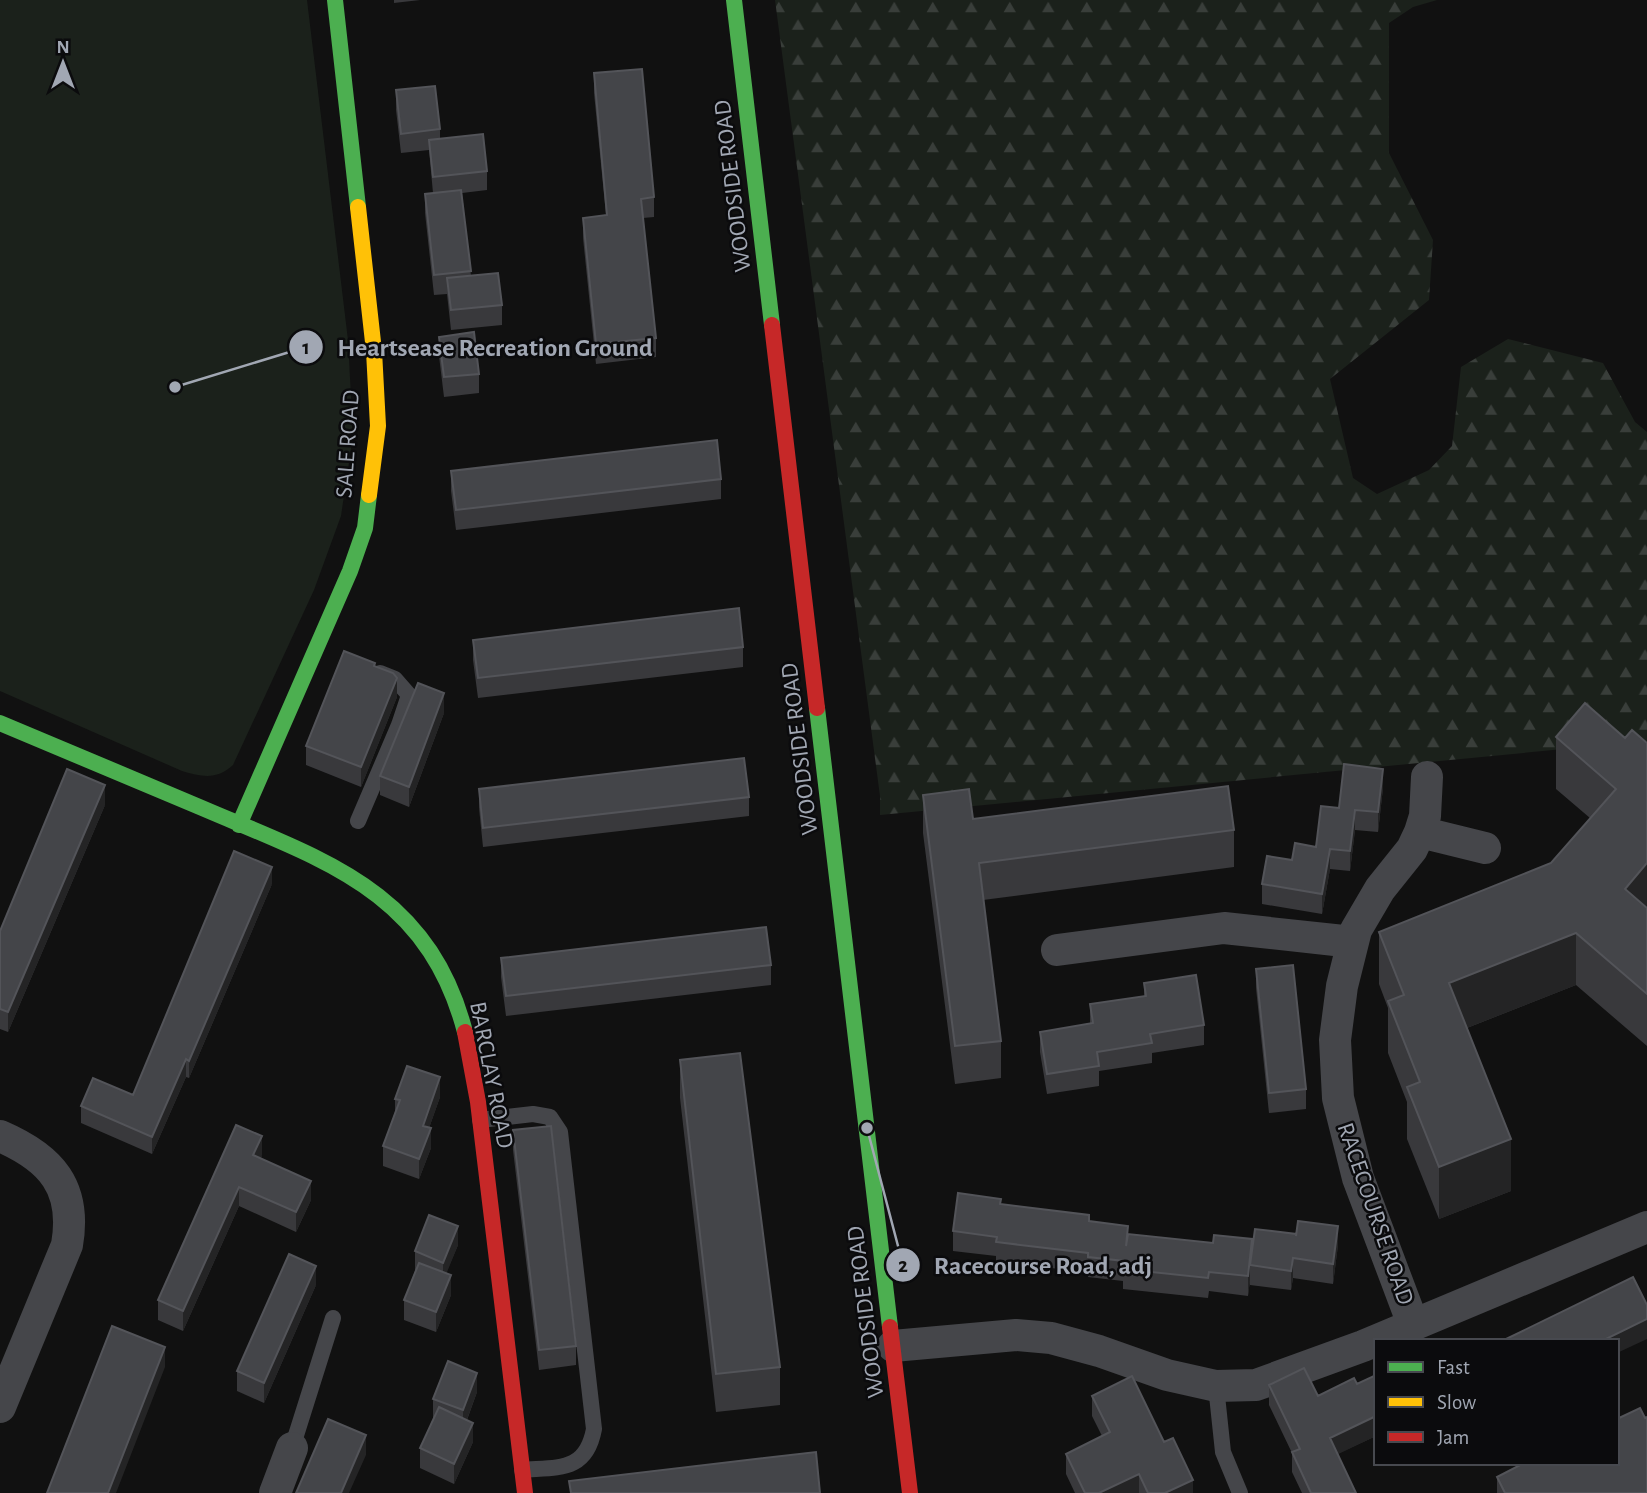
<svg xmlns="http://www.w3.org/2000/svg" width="1647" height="1493" viewBox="0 0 1647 1493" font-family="'Alegreya Sans',sans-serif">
<defs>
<pattern id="forest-firs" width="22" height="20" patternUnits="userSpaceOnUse" patternTransform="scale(1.75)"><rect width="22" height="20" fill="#1b211b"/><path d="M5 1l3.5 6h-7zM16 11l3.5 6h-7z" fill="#393e3a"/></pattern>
</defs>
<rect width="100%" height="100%" fill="#111"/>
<path fill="url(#forest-firs)" d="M775 0H1437L1413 7 1389 23V153L1433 240 1429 300 1330 379 1353 478 1377 494 1429 470 1452 446 1461 367 1508 339 1603 363 1635 422 1647 432V741L880 815V796Z"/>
<path fill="#1b211b" d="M0 0H307L348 340 353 435 341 516 314 590 233 765C217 780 202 777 182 771L0 691Z"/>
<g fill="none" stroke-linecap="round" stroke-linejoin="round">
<path stroke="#45464a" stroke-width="16" d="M358 821 399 725 409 695 395 679 380 673
M480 1120 533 1114 550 1117 560 1132 594 1429C586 1472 559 1467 522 1470
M1216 1386 1223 1452 1240 1493
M292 1448 333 1318"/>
<path stroke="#45464a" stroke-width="32" d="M1420 832 1485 848
M1057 950 1224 928 1353 942
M0 1136C51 1158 77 1187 67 1245L0 1407
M1413 1324 1358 1178 1338 1098 1335 1040 1342 986 1356 930 1380 889 1412 849 1420 832 1425 816 1427 777
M893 1346 1016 1335 1051 1338 1099 1351 1167 1375 1216 1386 1256 1385 1363 1346 1647 1227
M275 1493 292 1448"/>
<path stroke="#4caf50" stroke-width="16" d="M335 0 358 207
M734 0 772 325
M817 708 890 1327
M0 723C67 751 134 780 202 808 323 860 428 890 465 1032
M239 825 350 571 365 528 369 495"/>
<path stroke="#ffc107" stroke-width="16" d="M358 207 374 351 378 426 369 495"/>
<path stroke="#c62828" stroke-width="16" d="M772 325 817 708
M465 1032 478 1102 525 1493
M890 1327 910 1493"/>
</g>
<path fill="#39393c" d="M394 0H420L394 3Z
M594 73 654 197V217L643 218 656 338V357L596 364 583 238V218L606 215 594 93Z
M396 90 440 129V139L487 171V190L462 193 471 276 502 305V325L451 330 447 294 434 295 425 213V194L433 193 429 150 401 153 396 110Z
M439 337 479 374V393L444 397 439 356Z
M451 471 721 479V499L456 530 451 491Z
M473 640 743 647V667L478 698 473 660Z
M375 666 397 697 361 787 306 765V746Z
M444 713 409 807 380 795V776Z
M1556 737 1625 738 1647 743V1046L1576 985 1467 1028 1511 1191 1439 1219 1407 1139V1102L1388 1053V1008L1379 984V932L1551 863 1590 818 1556 789Z
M1383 788 1378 832 1355 830 1350 871 1330 869 1322 914 1262 904V884L1292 860 1316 847 1339 808Z
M479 789 749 797V816L483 847 479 808Z
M923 795 973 819 1234 830V867L983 900 1001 1041V1078L955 1084 923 833Z
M105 805 8 1032 0 1029V931Z
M272 884 189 1078 186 1077 152 1154 81 1123V1106L133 1095Z
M501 958 771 965V985L506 1016 501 977Z
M1256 969 1306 1089V1109L1269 1113 1256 988Z
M1144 983 1204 1025V1045L1152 1053V1063L1099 1071V1086L1047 1094 1040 1052V1032L1090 1024V1004L1144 996Z
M680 1060 780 1367V1405L716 1412 680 1098Z
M440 1097 429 1128 431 1148 419 1179 383 1166V1146L395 1112V1099Z
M513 1130 576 1346V1365L539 1370 513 1150Z
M262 1155 261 1158 311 1200 296 1232 239 1206 183 1331 158 1320V1300Z
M1001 1204 1089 1221 1128 1234 1213 1243 1252 1239 1338 1245 1333 1284 1293 1278 1291 1290 1250 1285V1280L1248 1296 1209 1291 1208 1298 1123 1289V1281L1088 1277V1272L996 1262V1256L953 1251V1231Z
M458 1245 446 1273 451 1295 436 1332 404 1320V1300L415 1271V1251Z
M316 1285 264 1403 237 1391V1371Z
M1269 1385 1318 1396 1376 1436 1337 1454 1356 1493H1302L1292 1472V1453L1269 1405Z
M477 1392 467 1420 473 1442 454 1484 420 1468V1448L433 1419V1399Z
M1092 1396 1164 1442 1193 1493H1075L1066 1474V1454L1102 1436 1092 1416Z
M1645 1418 1647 1493H1497V1477Z"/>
<path fill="#242425" d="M397 678V697L361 787V767Z
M444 693V713L409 807V787Z
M1383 769V788L1378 832V812Z
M105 785V805L8 1032V1012Z
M1355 810V830L1350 871V851Z
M1330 849V869L1322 914V894Z
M1647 863V915L1625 889Z
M272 867V884L189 1078V1061Z
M1576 933V985L1449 1035V983Z
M186 1059V1077L152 1154V1137Z
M440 1077V1097L423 1145V1126Z
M431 1128V1148L419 1179V1159Z
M262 1136V1155L253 1175V1155Z
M1511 1139V1191L1439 1219V1167Z
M311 1181V1200L296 1232V1212Z
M239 1187V1206L183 1331V1311Z
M458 1226V1245L443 1282V1263Z
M1338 1226V1245L1333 1284V1264Z
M1252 1239 1250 1265V1280L1248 1296V1276Z
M1293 1258V1278L1291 1290V1271Z
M316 1266V1285L264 1403V1383Z
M451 1275V1295L436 1332V1312Z
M1647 1319V1339L1617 1353V1341H1602Z
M165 1347V1367L116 1493H108Z
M477 1373V1392L463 1430V1410Z
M1376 1416V1436L1330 1458V1438Z
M473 1423V1442L454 1484V1464Z
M366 1435V1455L349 1493H341Z
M1139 1474V1493H1099Z
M1193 1480V1493H1165Z"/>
<path fill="#444549" stroke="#535459" stroke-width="2" d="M642 69 654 197 641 199 656 338 596 344 583 218 607 215 594 73Z
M435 86 440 129 401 134 396 90Z
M483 134 487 171 433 177 429 140Z
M461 190 471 271 434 275 425 194Z
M498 273 502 305 451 310 447 278Z
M474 332 479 374 444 377 439 337Z
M717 440 721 479 456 510 451 471Z
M739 608 743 647 478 678 473 640Z
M344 651 375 663 374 666 393 673 397 678 361 767 306 746Z
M418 683 444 693 409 787 380 776Z
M1585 703 1625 738 1632 730 1647 743V863L1625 889 1647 908V994L1576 933 1449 983 1511 1139 1439 1167 1407 1087 1420 1082 1388 1001 1404 995 1379 932 1551 863 1616 789 1556 737Z
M744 758 749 797 483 828 479 789Z
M1344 764 1383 769 1378 812 1355 810 1350 851 1330 849 1322 894 1262 884 1267 856 1292 860 1295 843 1316 847 1321 806 1339 808Z
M67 769 105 785 8 1012 0 1009V931Z
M1228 786 1234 830 979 863 1001 1041 955 1046 923 795 969 789 973 819Z
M234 851 272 867 189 1061 186 1059 152 1137 81 1106 93 1078 133 1095Z
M766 927 771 965 506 996 501 958Z
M1293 965 1306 1089 1269 1093 1256 969Z
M1196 975 1204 1025 1150 1034 1152 1043 1097 1052 1099 1066 1047 1074 1040 1032 1093 1023 1090 1004 1146 996 1144 983Z
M740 1053 780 1367 716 1374 680 1060Z
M407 1066 440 1077 423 1126 431 1128 419 1159 383 1146 400 1100 395 1099Z
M236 1125 262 1136 253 1155 311 1181 296 1212 239 1187 183 1311 158 1300Z
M551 1126 576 1346 539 1350 513 1130Z
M958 1193 1001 1199 1000 1204 1089 1215V1221L1128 1226 1126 1246 1128 1234 1213 1243 1214 1235 1252 1239 1248 1276 1209 1272 1208 1278 1123 1269 1124 1261 1088 1257V1253L996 1242 997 1237 953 1231Z
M429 1215 458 1226 443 1263 415 1251Z
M1298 1221 1338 1226 1333 1264 1293 1258 1291 1271 1250 1265 1255 1229 1296 1234V1236Z
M289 1254 316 1266 264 1383 237 1371Z
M419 1263 451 1275 436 1312 404 1300Z
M1633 1277 1647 1305V1319L1602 1341H1502Z
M112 1326 165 1347 108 1493H47Z
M448 1361 477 1373 463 1410 433 1399Z
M1304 1368 1318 1396 1354 1378 1357 1384 1376 1375V1416L1330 1438 1356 1493H1311L1292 1452 1300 1449 1269 1385Z
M1132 1376 1164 1442 1173 1438 1193 1480 1165 1493H1148L1139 1474 1099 1493H1085L1066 1454 1110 1432 1092 1396Z
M439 1407 473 1423 454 1464 420 1448Z
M1640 1408 1645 1418 1647 1417V1493H1505L1497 1477 1524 1463H1617V1419Z
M328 1419 366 1435 341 1493H296Z
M816 1452 820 1493H571L569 1481Z"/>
<g text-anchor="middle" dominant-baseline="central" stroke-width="5" stroke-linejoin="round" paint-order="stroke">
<g font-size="24" fill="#a1a7b3" stroke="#0b0b0d">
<text transform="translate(733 186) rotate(-97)">WOODSIDE ROAD</text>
<text transform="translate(348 444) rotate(-86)">SALE ROAD</text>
<text transform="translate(800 749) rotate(-97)">WOODSIDE ROAD</text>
<text transform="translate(491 1075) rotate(79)">BARCLAY ROAD</text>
<text transform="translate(1375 1214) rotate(71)">RACECOURSE ROAD</text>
<text transform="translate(866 1312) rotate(-97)">WOODSIDE ROAD</text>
</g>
</g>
<path fill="none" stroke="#a1a7b3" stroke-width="2.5" d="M175 387L306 347M867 1128L903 1265"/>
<g fill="#a1a7b3" stroke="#0b0b0d" stroke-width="2.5">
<circle cx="175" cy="387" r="7"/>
<circle cx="867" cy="1128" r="7"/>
<circle cx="306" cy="347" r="18"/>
<circle cx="903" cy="1265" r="18"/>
</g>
<g font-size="21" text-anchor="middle" font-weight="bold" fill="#111">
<text x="306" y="354">1</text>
<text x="903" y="1272">2</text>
</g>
<g font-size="26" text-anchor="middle" font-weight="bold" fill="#a1a7b3" stroke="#0b0b0d" stroke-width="5" stroke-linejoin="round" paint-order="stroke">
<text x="495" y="356">Heartsease Recreation Ground</text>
<text x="1043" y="1274">Racecourse Road, adj</text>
</g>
<rect x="1374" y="1339" width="245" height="126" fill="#0b0b0d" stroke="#47494f" stroke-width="2"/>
<rect x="1388" y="1362" width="35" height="10" fill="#4caf50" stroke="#47494f" stroke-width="2"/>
<text x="1437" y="1374" font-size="21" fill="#a1a7b3">Fast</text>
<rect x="1388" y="1397" width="35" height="10" fill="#ffc107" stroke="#47494f" stroke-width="2"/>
<text x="1437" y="1409" font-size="21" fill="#a1a7b3">Slow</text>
<rect x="1388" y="1432" width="35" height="10" fill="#c62828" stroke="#47494f" stroke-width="2"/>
<text x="1437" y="1444" font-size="21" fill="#a1a7b3">Jam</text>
<g transform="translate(63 63)" stroke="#0b0b0d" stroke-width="5" paint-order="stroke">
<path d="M0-5L12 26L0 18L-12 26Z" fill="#a1a7b3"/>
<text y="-10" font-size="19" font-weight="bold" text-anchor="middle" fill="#a1a7b3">N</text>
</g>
</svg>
